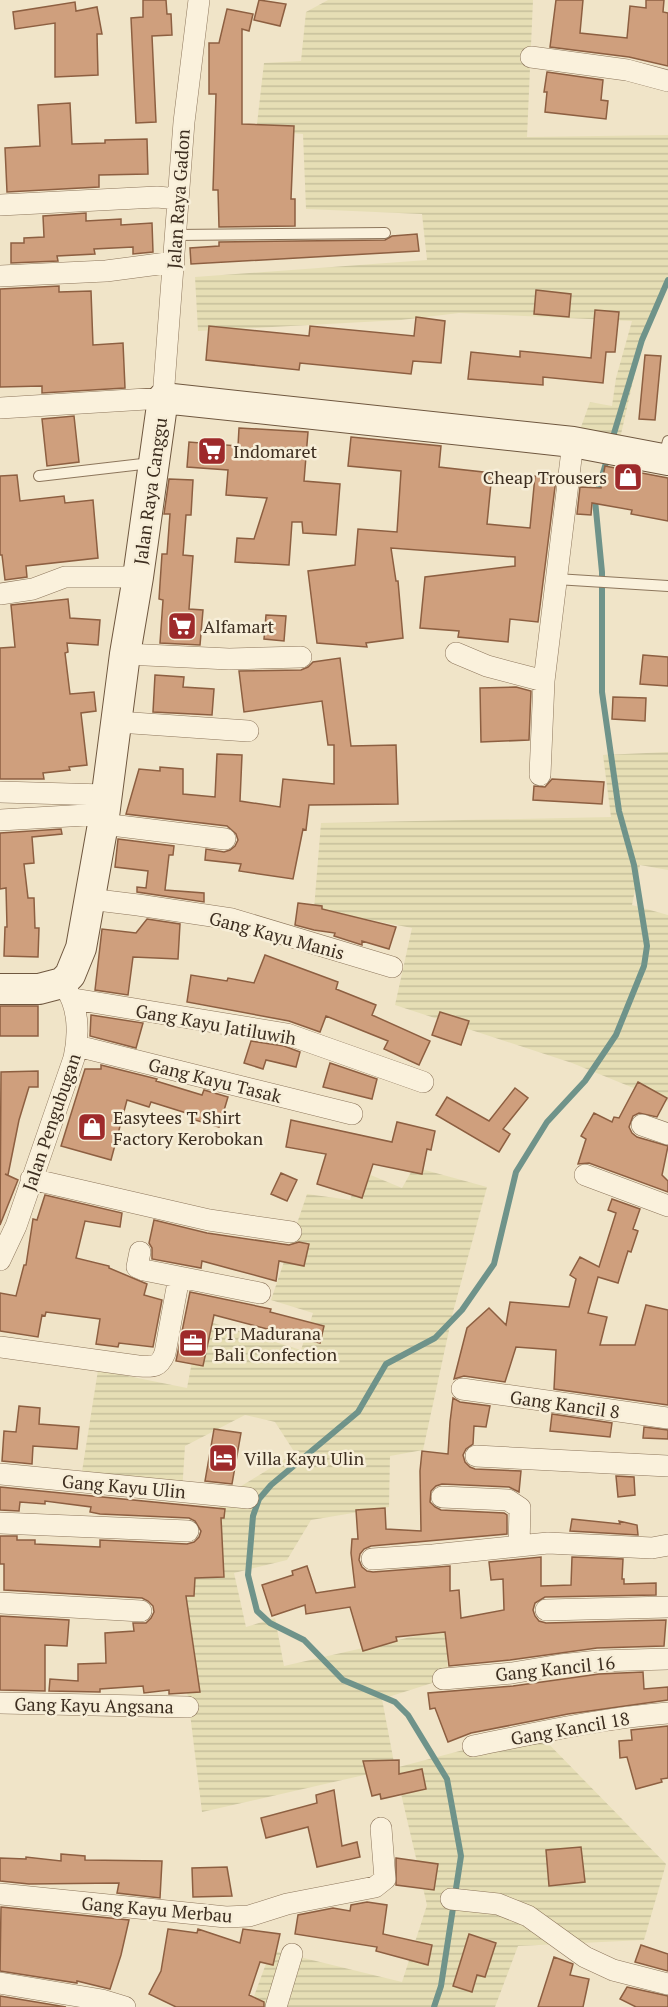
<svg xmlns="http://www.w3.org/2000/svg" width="668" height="2007" viewBox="0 0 668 2007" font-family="'PT Serif',serif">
<defs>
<pattern id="farmland-rules" width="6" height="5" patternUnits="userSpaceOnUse" patternTransform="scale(1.5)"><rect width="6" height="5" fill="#e6deb5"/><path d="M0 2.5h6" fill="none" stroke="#c6bf9b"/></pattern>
</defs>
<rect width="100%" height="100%" fill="#f0e4c8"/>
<path fill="url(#farmland-rules)" d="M328 0H533L527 137 668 135V286L643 337 619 443 577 438 590 402 612 406 616 378 632 321 459 313 401 320 198 331 195 277 427 260 422 214 306 209 303 134 279 132 257 124 264 63 301 61 306 12Z
M668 752V870L640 865 632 905 668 915V1102L572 1063 395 1005 412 928 314 909 321 823 611 817 603 755Z
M414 1167 487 1187 453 1312 423 1450 390 1456 389 1507 311 1520 287 1560 234 1573 246 1627 275 1618 284 1666 446 1629 448 1678 382 1699 395 1768 536 1731 666 1864 644 1940 518 1946 495 2007H250L271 1950 402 1982 427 1905 395 1768 202 1812 188 1697 167 1609 225 1496 295 1453 275 1422 245 1415 185 1446 182 1493 80 1484 98 1370 187 1388 200 1319 301 1350 313 1313 271 1300 307 1194 350 1200 361 1171 402 1188Z"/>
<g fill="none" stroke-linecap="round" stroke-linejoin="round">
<path stroke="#6f938a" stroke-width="6" d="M612 440 642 340 668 280
M434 2007 441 1986 461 1856 447 1779 408 1715 395 1702 343 1680 304 1640 270 1623 257 1611 248 1575 253 1516 259 1499 271 1485 358 1412 386 1364 435 1338 462 1310 494 1264 516 1172 547 1122 585 1081 616 1035 644 966 647 946 634 865 619 811 602 692V572L595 500 608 456"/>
</g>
<path fill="#cf9f7d" stroke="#8d5f41" stroke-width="1.5" d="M143 0H166L167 14H171L172 35 152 36 156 122 136 123 131 18 143 17Z
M259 0 286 4 280 26 254 20Z
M556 0H583L580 33 627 38 630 6 646 8V0H664L663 12 668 13V66L629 57 550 47Z
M75 2 76 11 97 7 102 34H97L98 75 55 77V23L15 29 13 12Z
M227 9 253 14 249 31 242 29V124L294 126 291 199H295V226L219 227 218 190H213L216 94H209V43H219Z
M547 72 603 80 601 100 608 101 606 119 545 112 547 92H544Z
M70 103 72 144 105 143V140L147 139 148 174 99 175V187L7 192 5 148 40 146 38 105Z
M86 213V221L121 219V225L152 223 153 252 133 254V247L94 249 95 254 57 256 58 261 11 263V243H24V238L44 237 43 216Z
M417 234 419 251 191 264 190 248 219 246V242L385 240 392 236Z
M59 286V292L91 291 93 345 123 343 125 388 42 393V386L0 387V289Z
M536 290 571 294 569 317 534 314Z
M595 310 619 312 615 352H606L603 383 543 377V385L468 379 471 352 520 357V351L591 358Z
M416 317 445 321 441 363 413 361 411 374 300 363 299 370 206 360 209 326 309 336 310 326 414 336Z
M645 355 661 356 655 420 639 419Z
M74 416 79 462 47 466 42 419Z
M239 428 308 432 304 481 340 484 336 535 303 533 302 522H292L289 565 235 562 237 538 254 539 267 498 226 495 228 470 187 467 189 442 238 446Z
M351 437 441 446 439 467 492 473 487 524 530 528 535 476 556 479 538 622 510 619 508 642 458 637 459 631 420 628 425 577 515 566V557L391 548 396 581H398L403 638 366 643 367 647 317 643 308 571 355 565 358 529 397 532 401 471 348 466Z
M605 466 668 478V521L631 514 632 510 592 503 591 515 577 514 580 487 601 488Z
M17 475 20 501 64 496 65 503 93 500 98 558 26 566 27 577 5 580 2 555H0V476Z
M169 479 193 480 191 515H186L183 555 193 556 189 609 203 610 200 645 160 643 163 600 159 599 162 554H167L170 514H164Z
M68 599 70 618 100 620 98 645 67 643 68 652 65 653 70 694 94 692 96 711 81 713 87 765 69 767 70 770 43 773 44 779H0V648L15 647 11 605Z
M266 615 286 616 284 641 264 639Z
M643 655 668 657V686L640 684Z
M340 658 351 746 396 745 398 804 309 805 306 830 303 829 293 879 239 871 241 864 205 860 206 849 224 852 230 850 235 846 238 840 236 834 227 826 126 814 139 769 160 771V767L183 769V794L215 797 217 754 242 755 240 801 280 807 283 779 334 784V745H328L322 701 244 712 239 671 301 670 308 667 313 662Z
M155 675 184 677 183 687 214 689 212 715 153 712Z
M516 687 531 691 529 740 481 742 480 688Z
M613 697 646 698 645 721 612 719Z
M552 779 604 782 602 804 533 800 534 786 545 787Z
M61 829 62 834 32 837 34 863 24 864 28 898H34L35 928H39L38 957 4 956 5 927H7L6 888 0 889V833Z
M118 839 174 846 173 855H169L165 890 204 893V902L137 892V887L146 888 148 871 115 867Z
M298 903 322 906V909L396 927 389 949 362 941V945L334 936 335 933 314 930 295 925Z
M147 919 180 924 178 959 133 957 128 995 95 990 102 929 136 933Z
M265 955 338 982 336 989 376 1005 372 1015 430 1041 419 1065 384 1049 388 1041 326 1016 320 1032 289 1021 187 1002 191 975 227 981 228 978 254 983Z
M0 1006H38V1036H0Z
M440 1012 469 1021 461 1045 432 1035Z
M91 1015 143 1023 136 1048 90 1036Z
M251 1041 284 1046 300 1052 296 1067 266 1060 263 1069 244 1063Z
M330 1063 377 1079 372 1099 323 1087Z
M101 1065 157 1079 156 1081 202 1095 204 1090 228 1097 219 1127 195 1120 196 1116 151 1102 149 1107 127 1100 111 1160 61 1146 85 1069H101Z
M38 1071V1087H29L19 1120 8 1175 5 1174 18 1180 0 1225 1 1072Z
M638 1082 667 1098 657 1117 639 1113 633 1116 629 1127 632 1133 637 1137 668 1146 662 1175 668 1181V1192L589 1163 578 1164 586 1139 581 1136 594 1113 612 1122 614 1117 619 1118Z
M515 1088 528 1098 503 1129 510 1134 499 1152 436 1115 447 1097 489 1121Z
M291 1120 392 1142 397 1122 435 1131 431 1150 427 1149 422 1174 373 1164 362 1198 317 1184 326 1154 286 1147Z
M281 1173 297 1180 287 1201 271 1194Z
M45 1195 122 1213 120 1227 85 1221 76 1258 109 1266V1268L147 1284 144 1295 162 1300 153 1347 119 1343 118 1347 96 1344 100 1319 46 1312 45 1316 42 1315 38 1337 0 1331V1293L16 1296 24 1265H26L33 1219 37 1220Z
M612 1199 640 1209 633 1229 638 1231 631 1252 628 1251 618 1283 598 1277 588 1313 607 1317 600 1345H635L646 1305 668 1310V1405L554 1389 556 1350 516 1347 505 1382 464 1376 454 1379 467 1328 489 1308 506 1325 510 1302 569 1307 576 1279 570 1275 580 1257 599 1267 616 1213 608 1210Z
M154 1220 207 1233 289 1245 299 1242 309 1244 304 1266 279 1261 276 1281 202 1261 201 1268 152 1259V1248L149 1243Z
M190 1292 271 1309 270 1312 324 1326 320 1343 214 1315 203 1366 176 1361Z
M453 1398 460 1402 490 1406 486 1427 474 1426 473 1444 466 1449 463 1455 465 1462 470 1467 475 1469 521 1471 519 1492 509 1487 442 1484 436 1486 431 1491 430 1502 435 1507 441 1510 504 1513 507 1515V1534L371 1546 364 1549 360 1554 359 1560 362 1567 367 1571 373 1572 450 1566V1591L459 1590 461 1618 504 1610 503 1579 491 1580 489 1562 541 1557V1586L571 1585 572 1557 623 1559 622 1579H624V1584L656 1583V1595L545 1597 535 1603 533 1610 535 1616 539 1621 546 1623 666 1620 664 1646 597 1648 510 1660 449 1666 445 1632 396 1637 397 1641 363 1651 350 1607 306 1614 305 1605 272 1616 262 1585 293 1575 292 1571 307 1566 316 1593 355 1587 351 1553 352 1539H358L356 1510 385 1508 386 1529 421 1531 420 1471 422 1451 448 1454 450 1422Z
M19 1406 40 1408 39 1424 79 1427 77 1449 33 1446 32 1464 2 1461 4 1431 16 1432Z
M552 1414 612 1423 610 1437 550 1431Z
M644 1427 668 1430V1439L643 1438Z
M214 1429 241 1433 232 1484 205 1481Z
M616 1476 634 1477 635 1495 618 1497Z
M0 1487 225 1509 224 1518H221L224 1577 195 1578 194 1596H186L200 1692 169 1694V1690L144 1693 143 1686 100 1689V1692L49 1691 50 1679 78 1681V1664L106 1663 105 1633 134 1631 133 1623H146L151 1618 154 1612 153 1606 148 1601 142 1598 4 1590V1564H0V1536H17V1540H35V1544L100 1547V1540L187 1544 194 1542 199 1537 201 1531 195 1521 189 1518 100 1514 90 1512 91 1507 45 1501V1504L20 1502 19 1511 0 1510Z
M572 1519 620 1524 619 1521 637 1525 638 1535 570 1531Z
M0 1616 69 1620 67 1646 45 1645V1691L0 1690Z
M643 1672 644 1689 668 1687V1700L568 1714 471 1733 448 1742 435 1708 430 1709 428 1693 513 1686 599 1674Z
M668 1726V1778L661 1779 662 1782 636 1789 627 1757 620 1758 619 1741 632 1740 631 1730Z
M399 1760V1774L422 1769 426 1789 381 1799 380 1794 372 1796 363 1761Z
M334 1790 342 1846 357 1842 360 1857 317 1867 308 1827 266 1838 261 1818 317 1803 316 1795Z
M581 1847 585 1882 549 1886 546 1850Z
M61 1854 85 1856V1860L162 1861 160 1898 117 1893 119 1883 29 1884 0 1881V1858L26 1859V1857L61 1861Z
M396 1858 438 1864 434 1890 396 1885Z
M227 1867 232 1896 193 1897 192 1868Z
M367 1902 387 1905 383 1934 432 1945 428 1965 376 1951 377 1947 295 1934 298 1915 333 1908 350 1911 351 1905Z
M1 1907 129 1920 121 1955 110 1989 77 1981V1983L0 1971Z
M168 1929 197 1933 198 1929 240 1943 243 1929 280 1934 273 1965 260 1962 249 1995 264 2002V2007H176L149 1994 161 1971Z
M469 1934 496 1943 485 1977 477 1975 472 1992 453 1986Z
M641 1945 668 1954V1971L635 1962Z
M554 1957 573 1964 570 1975 589 1979 583 2007H538Z
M627 1987 668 1996V2007H636L620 1999Z
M0 1996 66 2007H0Z"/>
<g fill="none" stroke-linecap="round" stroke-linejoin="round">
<g stroke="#8d765c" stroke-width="12">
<path id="lane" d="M175 235 385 233
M663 459 668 441
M39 476 151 463
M556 579 668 586"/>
</g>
<g stroke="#8d765c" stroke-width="22">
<path id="street" d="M531 57 627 70 668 81
M0 205 157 197 178 199
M0 276 106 271 174 262
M0 408 163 398 184 122 199 0
M0 594 33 589 65 577H138
M456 653 487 666 544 681
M125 654 229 659 301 657
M118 722 248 731
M540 775 544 681 573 442
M0 792 105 795
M0 820 104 814
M103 824 225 839
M89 899 138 905 232 919 392 967
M74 999 287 1034 423 1082
M77 1046 352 1114
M642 1125 668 1134
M585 1175 668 1206
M31 1179 209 1220 291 1232
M0 1260 16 1226 74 1058C79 1036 79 1007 66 989
M179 1277 260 1293
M0 1347 138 1366C153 1367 159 1368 165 1353L179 1277 144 1270 137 1267 140 1252
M462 1389 668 1418
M476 1456 668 1466
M0 1474 248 1498
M442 1497 508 1500 520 1508 519 1546
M0 1523 188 1531
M372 1559 433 1555 548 1543 652 1548 668 1545
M0 1603 141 1611
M546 1610 668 1607
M443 1679 512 1673 560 1665 598 1661 668 1659
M0 1703 188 1707
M473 1746C538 1733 602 1718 668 1713
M0 1894 226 1917 249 1916 287 1904 375 1887 385 1879 381 1828
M451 1899 498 1904 528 1916 585 1957 613 1970 668 1984
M0 1983 102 2000 125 2007
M276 2007 292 1954"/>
</g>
<g stroke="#6f573f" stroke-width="32">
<path id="secondary" d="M0 989H39L62 983 70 975 81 948 103 824 125 654 138 577 163 398 573 442 668 460"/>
</g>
<use href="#lane" stroke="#faf1dc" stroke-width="10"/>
<use href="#street" stroke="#faf1dc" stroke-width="21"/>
<use href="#secondary" stroke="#faf1dc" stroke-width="30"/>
</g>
<defs>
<g id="supermarket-square" transform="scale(1.5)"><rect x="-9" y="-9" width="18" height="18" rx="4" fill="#9e2a2b" stroke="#f7eed8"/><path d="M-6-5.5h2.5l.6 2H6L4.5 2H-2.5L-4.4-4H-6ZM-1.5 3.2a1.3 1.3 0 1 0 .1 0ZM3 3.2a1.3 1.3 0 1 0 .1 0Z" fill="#fff"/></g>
<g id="shop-square" transform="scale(1.5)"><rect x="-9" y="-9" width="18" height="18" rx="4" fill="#9e2a2b" stroke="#f7eed8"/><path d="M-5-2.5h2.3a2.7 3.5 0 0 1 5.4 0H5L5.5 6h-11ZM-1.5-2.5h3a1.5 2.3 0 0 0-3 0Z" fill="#fff"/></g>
<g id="office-square" transform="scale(1.5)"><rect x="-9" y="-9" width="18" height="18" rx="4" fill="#9e2a2b" stroke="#f7eed8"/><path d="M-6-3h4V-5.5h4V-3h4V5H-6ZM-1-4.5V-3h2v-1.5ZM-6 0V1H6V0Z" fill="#fff"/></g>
<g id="hotel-square" transform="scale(1.5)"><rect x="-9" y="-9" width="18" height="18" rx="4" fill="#9e2a2b" stroke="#f7eed8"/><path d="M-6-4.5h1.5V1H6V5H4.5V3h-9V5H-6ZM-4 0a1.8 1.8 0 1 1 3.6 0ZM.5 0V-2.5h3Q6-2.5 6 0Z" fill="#fff"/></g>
</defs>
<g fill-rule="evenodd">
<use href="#supermarket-square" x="212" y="451"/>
<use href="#shop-square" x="628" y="477"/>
<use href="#supermarket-square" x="182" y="626"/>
<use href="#shop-square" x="92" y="1127"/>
<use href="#office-square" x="193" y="1343"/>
<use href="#hotel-square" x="223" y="1458"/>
</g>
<g text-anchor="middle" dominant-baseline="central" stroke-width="5" stroke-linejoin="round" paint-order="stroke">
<g font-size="18" fill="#3d2e20" stroke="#f7eed8">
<text transform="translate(178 199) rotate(-86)">Jalan Raya Gadon</text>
<text transform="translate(150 491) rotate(-82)">Jalan Raya Canggu</text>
<text transform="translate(277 935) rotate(15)">Gang Kayu Manis</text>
<text transform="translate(216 1024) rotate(10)">Gang Kayu Jatiluwih</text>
<text transform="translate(215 1080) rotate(14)">Gang Kayu Tasak</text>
<text transform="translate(51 1122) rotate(-71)">Jalan Pengubugan</text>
<text transform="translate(565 1404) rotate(8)">Gang Kancil 8</text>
<text transform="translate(124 1486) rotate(5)">Gang Kayu Ulin</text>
<text transform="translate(555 1668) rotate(-6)">Gang Kancil 16</text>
<text transform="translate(94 1705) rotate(1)">Gang Kayu Angsana</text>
<text transform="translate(570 1728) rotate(-10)">Gang Kancil 18</text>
<text transform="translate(157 1909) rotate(5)">Gang Kayu Merbau</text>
</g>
<g font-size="18" fill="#3d2e20" stroke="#f7eed8" text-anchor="start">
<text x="233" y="451">Indomaret</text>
<text x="607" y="477" text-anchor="end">Cheap Trousers</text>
<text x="203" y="626">Alfamart</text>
<text x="113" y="1117">Easytees T Shirt<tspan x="113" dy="21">Factory Kerobokan</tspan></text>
<text x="214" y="1333">PT Madurana<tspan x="214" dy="21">Bali Confection</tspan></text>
<text x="244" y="1458">Villa Kayu Ulin</text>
</g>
</g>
</svg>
